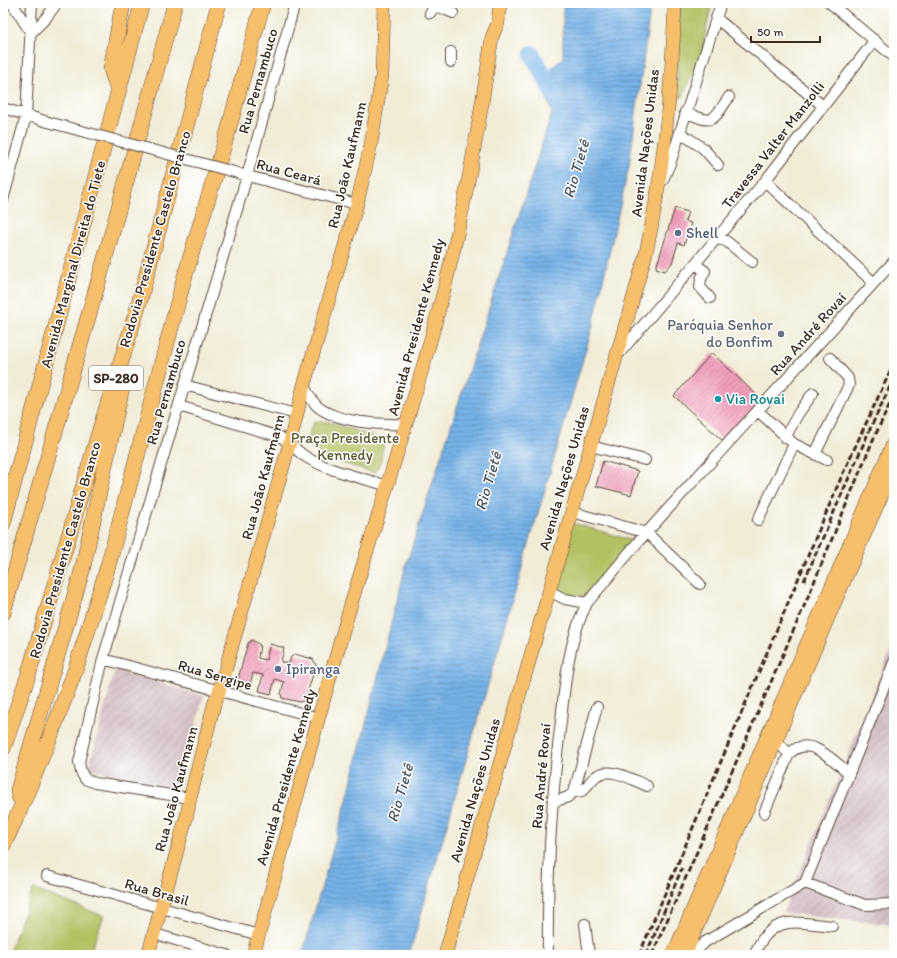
<svg xmlns="http://www.w3.org/2000/svg" width="897" height="958" viewBox="0 0 897 958" font-family="Itim,sans-serif">
<defs>
<pattern id="industrial-furrows" width="10" height="10" patternUnits="userSpaceOnUse"><rect width="10" height="10" fill="#d2bec2"/><path d="M-1 1l2-2M0 10L10 0M9 11l2-2" fill="none" stroke="#b5a3a6"/></pattern>
<pattern id="water-rules" width="6" height="5" patternUnits="userSpaceOnUse"><rect width="6" height="5" fill="#76b2e8"/><path d="M0 2.5h6" fill="none" stroke="#6291bb"/></pattern>
<pattern id="building-hatch" width="6" height="6" patternUnits="userSpaceOnUse"><rect width="6" height="6" fill="#f29ebc"/><path d="M-1 1l2-2M0 6l6-6M5 7l2-2" fill="none" stroke="#c58198"/></pattern>
</defs>
<rect width="100%" height="100%" fill="#fff"/>
<filter id="ink" filterUnits="userSpaceOnUse"><feTurbulence type="fractalNoise" baseFrequency=".025" numOctaves="2"/><feDisplacementMap in="SourceGraphic" scale="8" xChannelSelector="R" yChannelSelector="G"/><feConvolveMatrix kernelMatrix="1 2 1 2 8 2 1 2 1" color-interpolation-filters="sRGB"/></filter>
<filter id="wash" filterUnits="userSpaceOnUse"><feTurbulence type="fractalNoise" baseFrequency=".012" numOctaves="4" result="noise"/><feDisplacementMap in="SourceGraphic" scale="16" xChannelSelector="R" yChannelSelector="G"/><feGaussianBlur stdDeviation="0.9" result="paint"/><feColorMatrix in="noise" values="0 0 0 0 0 0 0 0 0 0 0 0 0 0 0 0 0 1.4 0 .05"/><feComposite in="paint" operator="in"/></filter>
<g filter="url(#wash)">
<rect width="100%" height="100%" fill="#f2ecd7"/>
<path fill="url(#industrial-furrows)" d="M894 642V925L783 913Z
M115 669 204 696 178 788 113 775 92 769 90 764Z"/>
<path fill="#b3c164" stroke="#777641" d="M680 3H712L701 55 682 98 676 96Z
M315 421 329 422 384 440 381 461 375 473 323 457 308 445 310 430Z
M569 522 638 542 587 603 549 591Z
M33 889 104 916 89 955H8Z"/>
<path fill="url(#water-rules)" stroke="#586e83" d="M563 3H651L629 166 593 325 409 955H302L346 803 406 565 552 113 540 78 563 58Z"/>
<g fill="none" stroke-linecap="round" stroke-linejoin="round">
<path stroke="#76b2e8" stroke-width="17" d="M532 54 554 94"/>
</g>
<g id="blocks">
<path fill="url(#building-hatch)" d="M675 208 688 212 685 221 691 223 684 245 678 243 672 263 665 271 656 268Z
M712 353 763 401 725 443 674 396Z
M603 461 638 471 631 495 596 486Z
M252 640 260 645 258 658 266 660 270 644 284 648 281 662 289 664 291 657 294 654 313 659 316 665 305 700 300 702 282 698 281 694 284 682 275 679 271 694 259 691 263 675 253 673 250 685 245 687 240 684 238 679 248 643Z"/>
</g>
</g>
<g filter="url(#ink)">
<use href="#blocks" fill-opacity="0" stroke="#56473a" stroke-width="1"/>
<g fill="none" stroke-linecap="round" stroke-linejoin="round">
<g stroke="#56473a" stroke-width="12">
<path id="minor" d="M12 3 31 33
M830 3 894 57
M430 13 433 9 439 7 453 13
M716 18 823 106
M31 33 46 18 57 3
M451 62V52
M3 108 48 122
M685 112C714 125 712 122 729 97
M679 132 703 148 718 165
M240 174 357 204
M663 180 671 161 721 3
M765 181 874 283
M3 200 26 116 32 3
M717 239 726 241 752 262
M695 264 705 271 701 279 700 287 710 298
M618 355 765 181 875 40
M184 385 296 414
M304 385C307 392 311 400 317 406 337 423 382 425 407 424
M179 406 280 437C291 442 296 451 306 457 328 471 363 478 388 486
M758 411 794 444 827 460
M785 438 798 414 813 393
M591 446 645 460
M815 454 849 385 848 378 830 358
M572 512 647 533 700 584
M758 520 794 444
M549 591 565 599 587 603
M103 659 319 718
M789 754C809 733 832 760 849 773
M574 792 582 791C587 787 590 781 595 777 609 765 633 780 647 786
M190 798 95 783 85 779 81 772 79 762 103 659 247 176 295 3
M553 802 568 797 574 792 597 707
M764 813 789 754 776 740
M47 876 259 935
M805 883 865 905 894 904
M585 924 589 955
M155 934 227 955
M548 955C547 877 551 799 561 721 565 681 569 639 587 603L638 542 894 261
M692 955 705 942 805 883 894 662
M754 955C771 914 794 922 832 926"/>
</g>
<g stroke="#56473a" stroke-width="14">
<path id="major" d="M148 955 187 815 190 798 215 701 219 692 290 442 304 385 357 204 371 144 382 76 384 3
M253 955C287 837 317 719 352 601 381 504 413 407 439 309 463 220 479 129 492 37L498 23 500 3
M445 955 646 253C664 171 672 86 675 3
M673 955 894 441
M685 955 828 618 894 467"/>
</g>
<g stroke="#56473a" stroke-width="16">
<path id="highway" d="M118 91 111 69 123 3
M3 524 142 3
M3 613 102 269 175 3
M3 749 28 676 98 436 138 307 219 3
M19 797 18 790 82 571 122 387
M3 846 19 812 51 735 76 668 108 566 184 279 227 135 263 3"/>
</g>
<use href="#minor" stroke="#fff" stroke-width="10"/>
<use href="#major" stroke="#f7bf6c" stroke-width="13"/>
<use href="#highway" stroke="#f7bf6c" stroke-width="15"/>
<path stroke="#3b2a1e" stroke-width="3" stroke-dasharray="6 3" stroke-linecap="butt" d="M804 581 870 429 894 378
M639 955 843 473 894 363
M646 955 682 868
M652 955 805 604 873 440 894 395"/>
<g stroke="#56473a" stroke-width="12" stroke-linecap="butt">
<path id="minor-bridge" d="M48 122 238 173"/>
</g>
<use href="#minor-bridge" stroke="#fff" stroke-width="10"/>
</g>
</g>
<g fill="#5c6f8a" stroke="#fff" stroke-width="1.5">
<circle cx="678" cy="233" r="4"/>
<circle cx="278" cy="669" r="4"/>
</g>
<circle fill="#6b7280" stroke="#fff" stroke-width="1.5" cx="781" cy="334" r="4"/>
<circle fill="#0f9aa8" stroke="#fff" stroke-width="1.5" cx="718" cy="399" r="4"/>
<g text-anchor="middle" dominant-baseline="central" stroke-width="3" stroke-linejoin="round" paint-order="stroke">
<rect fill="#fff" stroke="#766a62" stroke-width="1" x="89" y="366" width="54" height="24" rx="3"/>
<g font-size="14" font-weight="bold" fill="#3b2a1e">
<text x="116" y="378">SP-280</text>
</g>
<g font-size="15" fill="#3b2a1e" stroke="#fff">
<text transform="translate(258 81) rotate(-74)">Rua Pernambuco</text>
<text transform="translate(645 143) rotate(-83)">Avenida Nações Unidas</text>
<text transform="translate(773 145) rotate(-52)">Travessa Valter Manzolli</text>
<text transform="translate(347 165) rotate(-77)">Rua João Kaufmann</text>
<text transform="translate(289 172) rotate(15)">Rua Ceará</text>
<text transform="translate(155 239) rotate(-74)">Rodovia Presidente Castelo Branco</text>
<text transform="translate(73 264) rotate(-75)">Avenida Marginal Direita do Tiete</text>
<text transform="translate(416 327) rotate(-75)">Avenida Presidente Kennedy</text>
<text transform="translate(808 334) rotate(-48)">Rua André Rovaí</text>
<text transform="translate(166 392) rotate(-74)">Rua Pernambuco</text>
<text transform="translate(263 477) rotate(-75)">Rua João Kaufmann</text>
<text transform="translate(564 478) rotate(-74)">Avenida Nações Unidas</text>
<text transform="translate(65 550) rotate(-74)">Rodovia Presidente Castelo Branco</text>
<text transform="translate(215 675) rotate(16)">Rua Sergipe</text>
<text transform="translate(541 776) rotate(-85)">Rua André Rovaí</text>
<text transform="translate(286 777) rotate(-74)">Avenida Presidente Kennedy</text>
<text transform="translate(176 789) rotate(-75)">Rua João Kaufmann</text>
<text transform="translate(475 790) rotate(-74)">Avenida Nações Unidas</text>
<text transform="translate(157 892) rotate(16)">Rua Brasil</text>
</g>
<g font-size="15" fill="#4e5e75" stroke="#fff" text-anchor="start">
<text x="686" y="233">Shell</text>
<text x="286" y="669">Ipiranga</text>
</g>
<g font-size="15" fill="#5b616d" stroke="#fff" text-anchor="end">
<text x="773" y="325">Paróquia Senhor<tspan x="773" dy="17">do Bonfim</tspan></text>
</g>
<g font-size="15" fill="#0d838f" stroke="#fff" text-anchor="start">
<text x="726" y="399">Via Rovai</text>
</g>
<g font-size="15" fill="#5f5733" stroke="#fff">
<text x="345" y="438">Praça Presidente<tspan x="345" dy="17">Kennedy</tspan></text>
</g>
<g font-size="16" font-style="italic" fill="#505a65" stroke="#fff">
<text transform="translate(576 169) rotate(-74)">Rio Tietê</text>
<text transform="translate(488 481) rotate(-74)">Rio Tietê</text>
<text transform="translate(400 793) rotate(-74)">Rio Tietê</text>
</g>
</g>
<rect width="897" height="958" fill="none" stroke="#fff" stroke-width="16"/>
<path d="M751 36v6h69v-6" fill="none" stroke="#3b2a1e" stroke-width="2"/>
<text x="757" y="36" font-size="12" fill="#3b2a1e" stroke="#ffffff" stroke-width="3" paint-order="stroke">50 m</text>
</svg>
